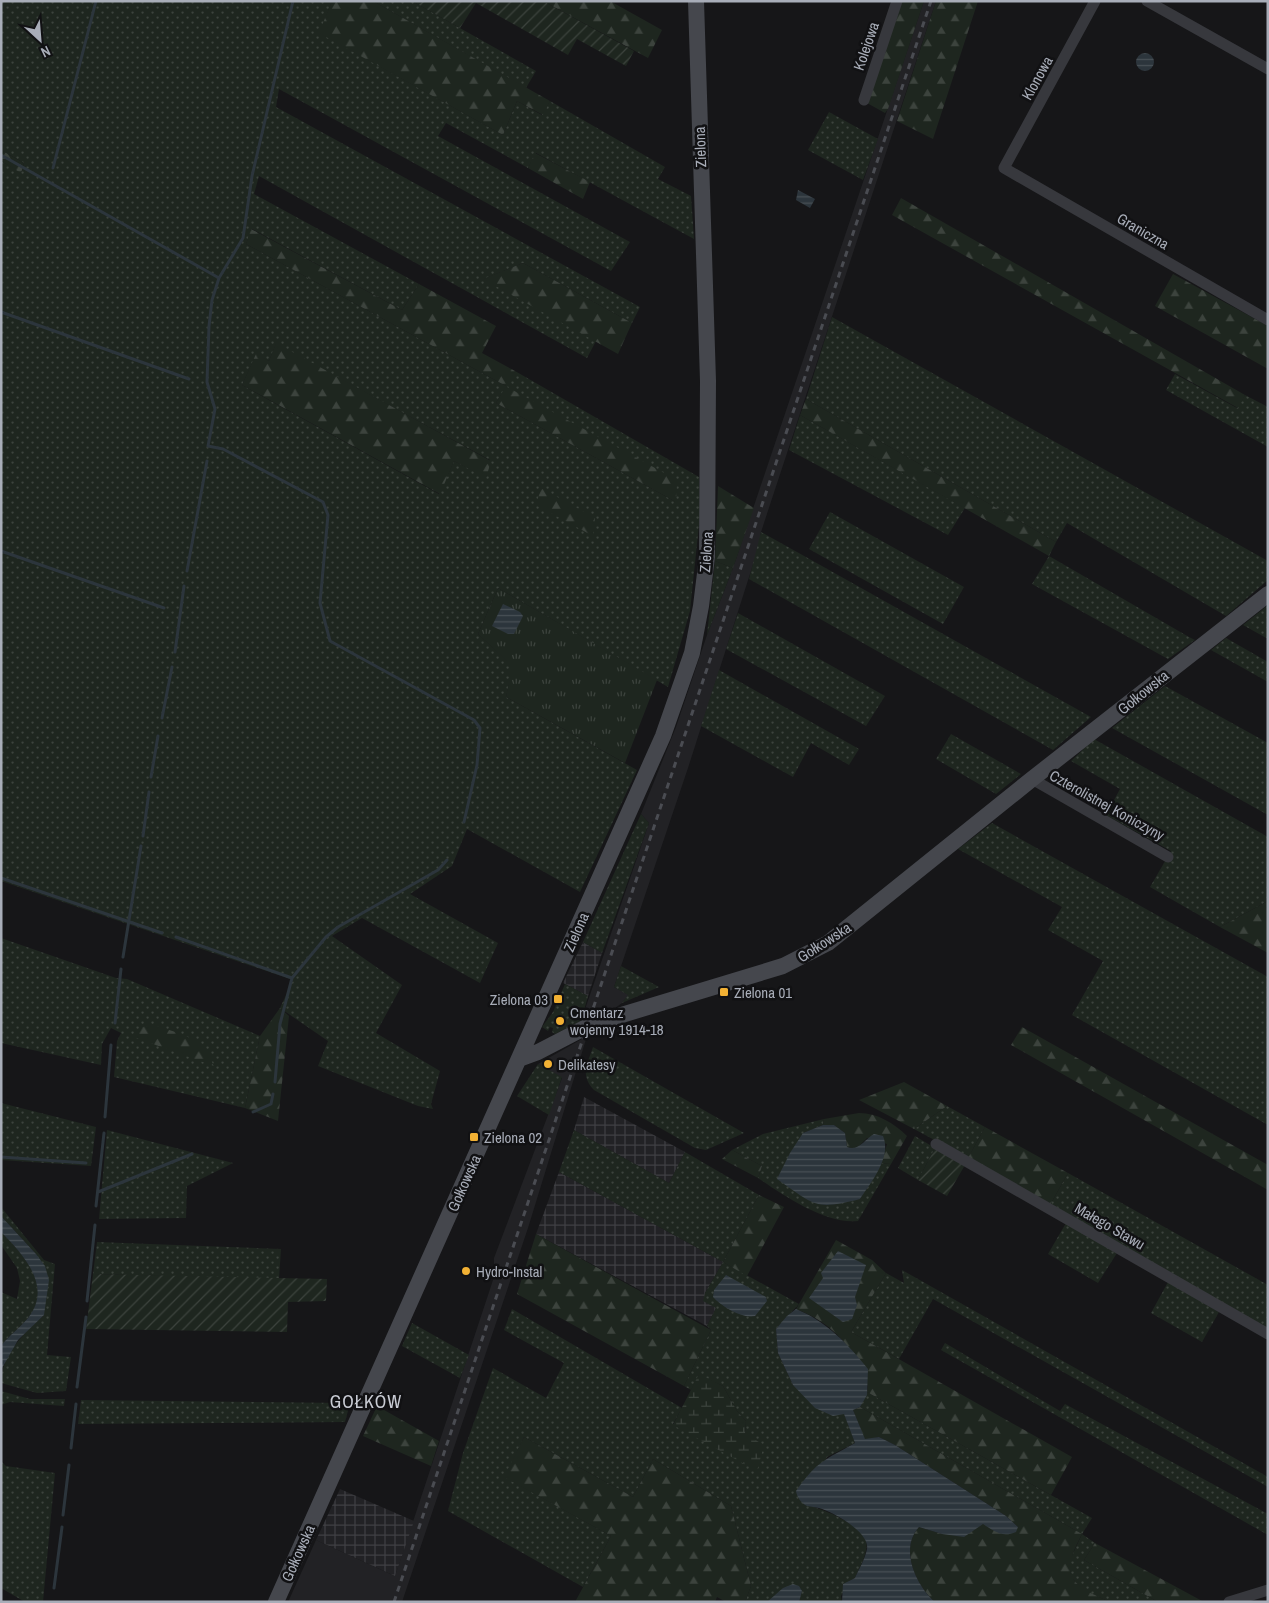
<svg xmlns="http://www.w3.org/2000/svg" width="1269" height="1603" viewBox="0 0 1269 1603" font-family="'Archivo Narrow',sans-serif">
<defs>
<pattern id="industrial-grid" width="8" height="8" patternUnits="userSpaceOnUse" patternTransform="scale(1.25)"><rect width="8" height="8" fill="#222225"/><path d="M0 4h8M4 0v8" fill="none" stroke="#3f3f43"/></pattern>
<pattern id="grass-dots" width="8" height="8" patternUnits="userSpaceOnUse" patternTransform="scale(1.25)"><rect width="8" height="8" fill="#1e261f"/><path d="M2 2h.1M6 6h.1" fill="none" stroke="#3c433d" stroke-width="1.8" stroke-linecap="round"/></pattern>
<pattern id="forest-firs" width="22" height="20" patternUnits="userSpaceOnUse" patternTransform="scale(1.25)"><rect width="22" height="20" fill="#1e261f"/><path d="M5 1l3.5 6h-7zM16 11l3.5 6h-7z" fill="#3c433d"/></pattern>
<pattern id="wetland-marsh" width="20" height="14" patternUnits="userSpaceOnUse" patternTransform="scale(1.25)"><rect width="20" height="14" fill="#1e261f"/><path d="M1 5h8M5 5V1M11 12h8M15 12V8" fill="none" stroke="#3c433d"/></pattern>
<pattern id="park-tufts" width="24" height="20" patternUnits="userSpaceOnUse" patternTransform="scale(1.25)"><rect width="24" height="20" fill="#1e261f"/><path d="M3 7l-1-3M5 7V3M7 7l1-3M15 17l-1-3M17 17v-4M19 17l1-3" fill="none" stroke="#3c433d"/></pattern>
<pattern id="garden-furrows" width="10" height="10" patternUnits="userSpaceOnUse" patternTransform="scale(1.25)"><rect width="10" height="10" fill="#1e261f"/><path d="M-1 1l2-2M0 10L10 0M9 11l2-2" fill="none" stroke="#3c433d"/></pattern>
<pattern id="water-rules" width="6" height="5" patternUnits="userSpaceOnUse" patternTransform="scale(1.25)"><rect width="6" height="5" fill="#2c353c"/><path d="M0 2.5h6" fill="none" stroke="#485056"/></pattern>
</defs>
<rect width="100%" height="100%" fill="#161618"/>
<path fill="#222225" d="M924 1H936L761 532 758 549 688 768 614 987 629 995 622 1003 611 1011 581 1021 649 823 641 814 676 727 707 635 733 568Z
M587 1036 528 1228 402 1602H288L316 1540 395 1576 494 1277V1258L562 1078 538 1064Z"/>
<path fill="url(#industrial-grid)" d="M583 942 602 953 588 996 563 983Z
M584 1097 685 1152 669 1183 574 1130Z
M559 1172 723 1262 705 1293 716 1308 707 1326 536 1234Z
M340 1489 414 1521 395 1576 316 1540Z"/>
<path fill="url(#grass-dots)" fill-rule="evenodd" d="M1 1H332L320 33 503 135 517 101 542 115 550 101 665 167 658 179 691 196 694 239 536 153 528 168 446 123 438 136 630 242 611 271 279 89 276 107 640 307 632 323 523 263 484 279 596 341 587 358 259 176 254 194 419 284 402 310 252 229 246 244 506 386 515 371 699 477 700 515 690 611 668 687 498 588 478 634 513 666 506 697 637 770 580 892 467 829 452 866 410 894 498 943 480 983 362 918 332 936 402 985 376 1033 440 1071 431 1104 433 1109 418 1106 318 1066 328 1041 280 1008 293 980 1 881V161L21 172 24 163 1 150ZM276 344 490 460 486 477 454 461 439 494 242 385 256 355 269 361ZM506 387 676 502 496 403Z
M373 1H412L536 71 526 88Z
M829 112 878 139 863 180 808 150Z
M832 317 1268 561V580L1226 616 1067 523 1056 542 806 399Z
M1175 374 1237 408 1245 395 1268 407V447L1166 390Z
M800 415 965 508 948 535 789 450Z
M830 512 964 587 943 624 809 549Z
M761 532 797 552 1091 717 1053 750 749 579Z
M1049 556 1189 637 1195 640 1168 659 1032 584Z
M715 561 733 568 707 635Z
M1268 605V639L1243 625Z
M738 613 885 696 866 726 726 649Z
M1226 638 1268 662V682L1211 650Z
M719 670 859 749 849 765 811 743 793 777 701 726Z
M1165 686 1268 743V815L1112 728Z
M951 734 1021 774 996 794 936 759Z
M1094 739 1268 837V901L1220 927 1150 887 1171 851 1106 815 1120 789 1071 761Z
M641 814 649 823 602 953 583 942Z
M992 823 1268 977V1125L1072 1015 1103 961 1048 930 1062 907 958 849Z
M1 938 116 978 127 979 260 1036 245 1108 114 1077 117 1041 121 1033 111 1028 102 1044 101 1065 1 1043Z
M621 966 659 987 622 1003 628 995 614 987Z
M565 984 588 996 581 1021 555 1034 552 1032 553 1028 550 1027 548 1031 542 1027 553 1012Z
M593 1047 744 1133 706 1150 695 1148 594 1090C580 1075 587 1065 593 1047Z
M538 1064 562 1077 549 1115 517 1096Z
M1 1103 96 1127 91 1166 1 1160Z
M947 1106 985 1127 968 1158 914 1129Z
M824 1119 823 1125 803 1133 860 1199 881 1163 891 1164 858 1221C827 1225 783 1195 758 1178L762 1166 732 1150 763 1134Z
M107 1130 233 1163 187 1186 186 1218 99 1219Z
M574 1130 669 1183 685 1152 759 1195 723 1262 799 1304 776 1329 778 1353 793 1385 844 1413 855 1443 827 1457 806 1505C821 1508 863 1525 866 1541 869 1552 859 1568 855 1578L849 1581 841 1596 842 1602H745L751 1586 731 1506 653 1459 633 1497 524 1437 505 1477 611 1536 583 1587 448 1511 463 1453 493 1368 546 1398 564 1363 504 1330 512 1309 682 1408 673 1424 745 1434 746 1421 737 1411 723 1386 699 1375 691 1390 684 1386 711 1330 707 1326 716 1308 703 1301 705 1293 723 1262 559 1172Z
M915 1136 935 1148 918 1180 898 1168Z
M1068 1173 1268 1285 1267 1328 1050 1205Z
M1 1207 44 1260 55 1264 47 1355 71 1357 66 1391 37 1393 1 1383C1 1355 24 1333 44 1315L36 1254 1 1216Z
M1066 1223 1117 1253 1098 1283 1048 1254Z
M1 1232C24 1255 54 1287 28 1318 20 1328 9 1335 1 1346V1292L17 1299 20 1281 17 1268 1 1245Z
M97 1242 281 1249 279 1279 93 1274Z
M902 1270 1268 1477V1487L933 1299 899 1359 851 1332 886 1273 904 1283Z
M1168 1282 1219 1312 1202 1342 1151 1313Z
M412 1323 469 1355 460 1378 402 1346Z
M945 1343 1060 1411 1065 1404 1268 1514V1535L941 1350Z
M1 1391 30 1399H65L64 1406 10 1402 1 1405Z
M867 1392 1092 1518 1082 1534 1095 1543 1084 1560 1158 1602H1110L1083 1590 1071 1577 1069 1562 1082 1534 860 1407Z
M81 1400 345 1403 349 1407 345 1422 78 1424Z
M1 1461 6 1466 55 1473 43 1602H25L1 1588Z"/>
<path fill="url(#forest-firs)" d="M332 1H373L550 101 543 115 517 101 503 135 319 33Z
M543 1H610L662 30 648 58Z
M902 1H924L888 109 885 113 867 103Z
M936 1H978L933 139 897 121Z
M1 150 24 163 21 173 1 161Z
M535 153 590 182 583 199 528 168Z
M901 198 1245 395 1238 408 892 215Z
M251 229 402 310 419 284 496 326 482 353 515 371 507 387 677 480 676 502 496 403 506 386 246 244Z
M523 263 632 323 618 354 483 279Z
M1173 274 1268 326V369L1155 306Z
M276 343 491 461 486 478 454 461 440 494 242 385 256 354 269 361Z
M806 399 1056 542 1049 556 800 415Z
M718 486 754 508 733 568 715 561Z
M541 488 595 518 593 536 536 505Z
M1268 901V953L1220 927Z
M280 1008 289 1016 278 1121 245 1108 260 1036Z
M154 1025C183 1035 201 1036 214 1066L131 1036 142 1027Z
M1022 1027 1268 1165V1190L1011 1045Z
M904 1082 947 1106 914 1129 859 1100Z
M859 1113C877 1113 894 1123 907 1136L891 1164 881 1163 887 1144 867 1138 856 1149 847 1147 845 1133 834 1125H823L824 1119Z
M985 1127 1068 1173 1050 1205 968 1158Z
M732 1150 762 1166 758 1178 722 1159Z
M759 1195 784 1207 747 1276 723 1262Z
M536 1234 711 1330 684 1386 517 1294Z
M836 1240 872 1260 886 1273 851 1332 1072 1457 1051 1495 867 1392C869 1382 865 1376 860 1367 845 1338 827 1321 796 1309Z
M377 1406 439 1441 431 1466 363 1436Z
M860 1407 1082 1534C1059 1577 1070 1584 1110 1602H935C916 1585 899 1549 919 1527L942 1534 983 1524 1018 1527 1006 1516 895 1445 879 1437 865 1440 853 1410Z
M524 1437 633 1497 653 1459 731 1506 751 1586 745 1602H726L717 1597 715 1602H575L611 1536 504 1477Z
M1095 1543 1204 1602H1158L1084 1560Z"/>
<path fill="url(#wetland-marsh)" d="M699 1374 723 1386 737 1411 746 1421 745 1434 764 1445 757 1471 673 1425Z"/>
<path fill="url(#park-tufts)" d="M498 588 657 680 625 763 506 697 512 666 478 634Z"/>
<path fill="url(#garden-furrows)" d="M412 1H543L634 51 626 66 577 39 568 55 476 3 460 28Z
M935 1148 965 1165 947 1196 918 1180Z
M93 1274 327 1279 326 1301 288 1302 287 1332 86 1329Z"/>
<path fill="url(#water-rules)" d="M1136 62a9 9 0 1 1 18 0a9 9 0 1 1-18 0Z
M798 190 815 199 810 208 796 200Z
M503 604 520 612 523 616 514 634H508L492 626Z
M823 1125H834L845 1133 847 1147C858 1152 865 1139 874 1134L883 1136C892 1157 871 1182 860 1199 814 1211 815 1205 777 1179L790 1153 803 1133Z
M1 1216 36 1254 45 1266 49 1280 44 1315 18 1340 1 1370V1346C9 1335 20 1328 28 1318 53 1287 24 1255 1 1232Z
M838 1251 866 1265 855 1297 857 1305 852 1319 843 1322 809 1298 823 1278 821 1273Z
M726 1275 766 1297 767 1301 755 1316C742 1319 721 1306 713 1297L714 1290Z
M796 1309C826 1321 848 1344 868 1369L867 1395 860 1407 853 1410 865 1439 879 1437 895 1445 1006 1516 1018 1527 1016 1532C1002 1538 994 1531 983 1524L964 1537 942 1534 919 1527C899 1549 916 1585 935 1602H842L843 1584 855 1578C859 1569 865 1559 867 1549 870 1532 833 1512 819 1508 815 1507 811 1507 807 1506 801 1503 797 1497 796 1491 817 1461 825 1460 855 1443L844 1414 833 1416 815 1408 793 1385 778 1353 776 1329 787 1316Z
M793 1584 799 1586 802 1591 799 1602H767L783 1588Z"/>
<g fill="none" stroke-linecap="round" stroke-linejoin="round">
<path stroke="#2c353c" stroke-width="3" d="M1 155 219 278 212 300 209 326 207 382 215 409 208 446 223 449 323 502 328 515 320 603 330 641 474 720 480 728 477 765 464 822
M53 168 96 1
M219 278 243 238 252 176 293 1
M1 312 189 379
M1 551 164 608
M187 571 207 461
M175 652 184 586
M162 718 172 667
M151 777 158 736
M143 836 149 792
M1 878 162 933
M176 937 292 978 326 937 338 927 438 870 447 860
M123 957 141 846
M115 1023 121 969
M275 1082 280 1024 292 978
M253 1112 271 1104 273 1094
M105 1117 111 1045
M1 1157 86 1163
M98 1192 192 1154
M96 1206 104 1133
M87 1301 95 1225
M77 1387 86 1317
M71 1448 76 1404
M63 1515 69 1465
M54 1588 62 1527"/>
<path stroke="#37383d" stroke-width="11" d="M1095 1 1004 168 1268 320
M1147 1 1268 69
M864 100 897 1
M1032 779 1168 857
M936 1144 1268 1334
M1229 1602 1268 1590"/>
<path stroke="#45474d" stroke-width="16" d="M519 1059 538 1052 592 1024 783 966 828 943 1032 779 1268 594
M276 1602 663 736 692 653 701 606 707 557 708 381 696 1"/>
<path stroke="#4a4c52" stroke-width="3" stroke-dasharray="6 5" stroke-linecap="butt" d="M394 1602 931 1"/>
</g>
<g fill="#f2b134" stroke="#111113" stroke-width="2">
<rect x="719" y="987" width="10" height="10" rx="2.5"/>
<rect x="553" y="994" width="10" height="10" rx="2.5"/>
<circle cx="560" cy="1021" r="5"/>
<circle cx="548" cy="1064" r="5"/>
<rect x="469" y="1132" width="10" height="10" rx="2.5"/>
<circle cx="466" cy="1271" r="5"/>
</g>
<g text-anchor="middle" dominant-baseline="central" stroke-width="5" stroke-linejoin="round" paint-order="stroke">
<g font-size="15" fill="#a8adb8" stroke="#111113">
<text transform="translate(866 46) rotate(-71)">Kolejowa</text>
<text transform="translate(1037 78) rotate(-61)">Klonowa</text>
<text transform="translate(700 147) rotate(-92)">Zielona</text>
<text transform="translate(1143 231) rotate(30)">Graniczna</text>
<text transform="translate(706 552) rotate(-86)">Zielona</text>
<text transform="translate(1143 692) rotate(-39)">Gołkowska</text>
<text transform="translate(1107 805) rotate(29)">Czterolistnej Koniczyny</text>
<text transform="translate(576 932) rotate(-66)">Zielona</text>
<text transform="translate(824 942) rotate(-33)">Gołkowska</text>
<text transform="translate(464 1183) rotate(-66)">Gołkowska</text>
<text transform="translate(1110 1226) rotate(30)">Małego Stawu</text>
<text transform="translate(298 1553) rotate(-66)">Gołkowska</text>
</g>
<g font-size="15" fill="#a8adb8" stroke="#111113" text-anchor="start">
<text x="734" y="992">Zielona 01</text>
<text x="548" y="999" text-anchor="end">Zielona 03</text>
<text x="570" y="1012">Cmentarz<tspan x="570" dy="17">wojenny 1914-18</tspan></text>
<text x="558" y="1064">Delikatesy</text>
<text x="484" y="1137">Zielona 02</text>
<text x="476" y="1271">Hydro-Instal</text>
</g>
<g font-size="18" letter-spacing="1" fill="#c9ccd4" stroke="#111113">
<text x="366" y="1401">GOŁKÓW</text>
</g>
</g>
<rect width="1269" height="1603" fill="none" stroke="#a8adb8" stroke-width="5"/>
<g transform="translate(40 40) rotate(154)" stroke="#111113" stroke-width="4" paint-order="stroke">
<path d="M0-4L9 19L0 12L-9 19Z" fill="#a8adb8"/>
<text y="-8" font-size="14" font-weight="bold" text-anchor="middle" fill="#a8adb8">N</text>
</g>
</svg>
